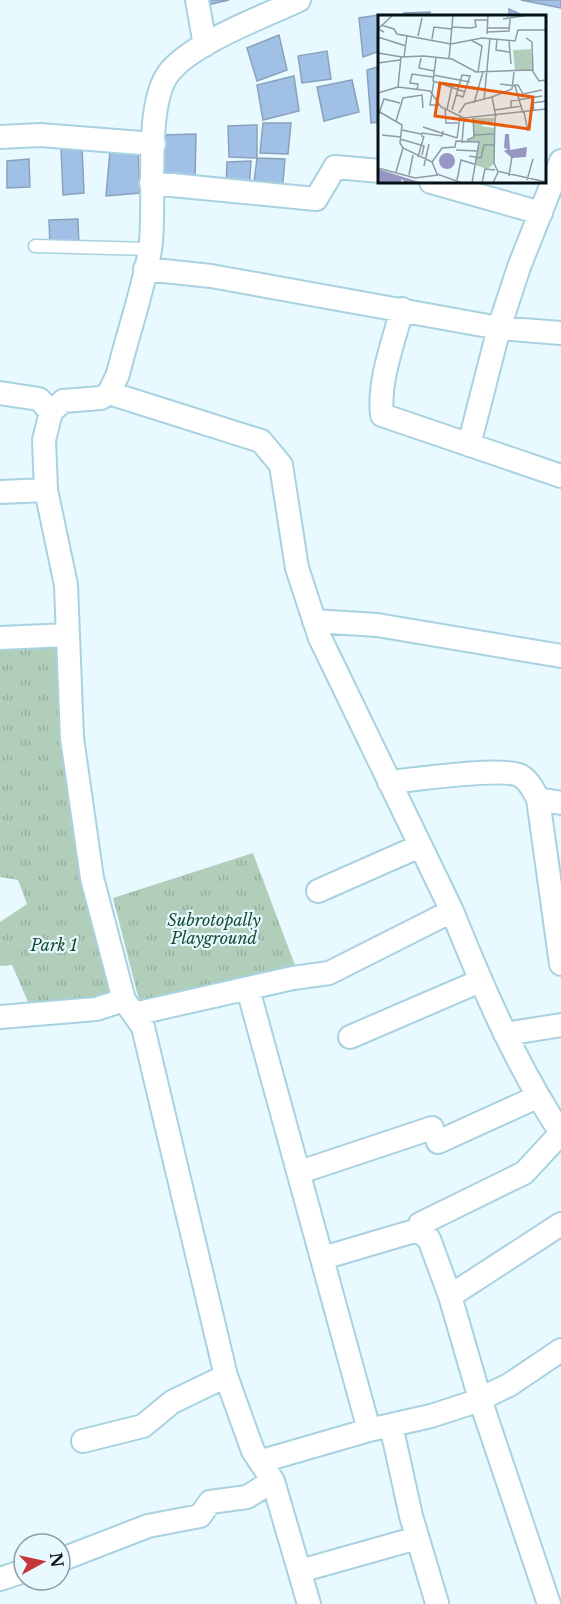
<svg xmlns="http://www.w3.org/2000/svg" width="561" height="1604" viewBox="0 0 561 1604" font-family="'Libre Baskerville',serif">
<defs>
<pattern id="park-tufts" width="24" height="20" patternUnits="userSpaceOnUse" patternTransform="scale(1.5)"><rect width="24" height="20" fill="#b1ceba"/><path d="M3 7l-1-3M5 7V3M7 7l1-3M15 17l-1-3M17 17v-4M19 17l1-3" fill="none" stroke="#97b09f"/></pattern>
</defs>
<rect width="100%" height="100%" fill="#e8f9ff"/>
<path fill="url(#park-tufts)" d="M59 643 117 994 31 1009 12 965 0 966V922L27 904 18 880 0 877V645Z
M253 853 296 968 142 1012 113 898Z"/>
<path fill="#a1c0e6" stroke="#8aa1bc" stroke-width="1.5" d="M203 0H229L203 6Z
M521 0H561V8Z
M509 9 524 16H509Z
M430 12 429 16H404V13Z
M378 15 380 51 363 57 359 18Z
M279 35 287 70 257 81 247 48Z
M327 51 331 79 302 83 298 56Z
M380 66V122L371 123 367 70Z
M294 76 299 111 263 120 257 85Z
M352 80 359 112 324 121 317 87Z
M263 123H291L288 154 260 153Z
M257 125V158L229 157 228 126Z
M196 134 195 181H161L159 135Z
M82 147 84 193 63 195 61 148Z
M110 151H138L140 193 106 196Z
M257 158 285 159 282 193 253 191Z
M29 159 30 187 7 188V161Z
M251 161 249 190H226L227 162Z
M78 219 79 247H50L49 220Z"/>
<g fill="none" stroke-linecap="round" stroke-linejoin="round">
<g stroke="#a8d2e0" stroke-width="15">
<path id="lane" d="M35 246 150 249"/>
</g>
<g stroke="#a8d2e0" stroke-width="26">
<path id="street" d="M197 0 205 45
M299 0C263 17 191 43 168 74 143 109 157 207 150 250 143 291 128 333 118 374L109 393 101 398 63 401 51 412 44 440 46 490 66 585 72 738 92 878 124 1000 143 1027 226 1376 253 1451 273 1481 309 1604
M0 137 40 135 154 144
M431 182 541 213
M151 183 316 199 335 167 380 171
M145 269 211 276 499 328 561 333
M402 309C394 341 378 381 382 415L561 476
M0 393 39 399 51 412
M109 393 261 441 281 465 297 568 320 638 452 911 329 973 293 978 134 1014
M469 445 499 328 519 267 561 161
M0 492 46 490
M314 621 377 625 561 656
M0 638 68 635
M389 782C413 780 503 766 521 776 529 781 534 791 538 799L561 803
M538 799 561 964
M318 891 420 846
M452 911C483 988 515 1063 561 1133
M248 989 369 1430
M0 1017 96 1009 124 1000
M505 1034 561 1025
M350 1037 480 981
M438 1142 537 1097
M300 1172 432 1128
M420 1224 524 1173 561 1133
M323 1258 411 1232H420L429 1239 450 1296 480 1399 549 1604
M450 1296 561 1224
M391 1425 411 1516 437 1603
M83 1441 143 1426 172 1402 226 1376
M262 1461 369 1430 431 1416 474 1402 509 1385 561 1350
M60 1560 148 1526 200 1516 210 1502 247 1497 273 1481
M300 1571 417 1538
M0 1579 24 1571"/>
</g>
<use href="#lane" stroke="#fff" stroke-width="12"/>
<use href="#street" stroke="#fff" stroke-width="22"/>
</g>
<g text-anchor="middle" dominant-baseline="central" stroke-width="4.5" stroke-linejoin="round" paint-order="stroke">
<g font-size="16" font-style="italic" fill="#164c30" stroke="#e8f9ff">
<text x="214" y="920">Subrotopally<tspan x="214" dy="18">Playground</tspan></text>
<text x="54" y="945">Park 1</text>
</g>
</g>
<g transform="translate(378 15)">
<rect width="168" height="168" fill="#e8f9ff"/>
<path d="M153 34 155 55 137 56 135 35ZM95 103H116L114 111 110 107 103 111 116 113V149L109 154 97 150 101 127 89 126 95 123Z" fill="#b1ceba"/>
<path d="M127 119H131L132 135 149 132 148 142 134 143 126 136 130 134 126 133ZM61 146a8 8 0 1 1 16 0a8 8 0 1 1-16 0ZM0 154 41 167 56 168H27L24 164 22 168H0Z" fill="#9896c2"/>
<path fill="none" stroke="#8c9ca2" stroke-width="1.5" d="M125 4 150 0M3 10 16 14 19 19 73 29 104 23 137 26 140 15H168M74 12 93 13 98 12 97 5H110M109 13H131M6 17 0 14 15 0M109 17 131 16 132 4M109 19 110 0M40 21 44 3M0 22 28 31M148 23 154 27 155 56M54 24 56 12 73 14M119 24 118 35 131 37M93 25 104 31 100 57M131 26 133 49M0 41V38L24 42M26 42 29 20M43 43 41 53 56 56M58 43 55 66 87 77M71 44 75 0M0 48 22 45M55 60 92 67M56 66 52 90H62M122 69 137 71 145 98M136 70H140L145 79 164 75M20 72 23 42 46 41 74 44 98 57 154 55 161 66 168 65M39 75 40 69 32 68 34 59 55 62M0 78 20 72 52 76 63 92 86 103 168 94M114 82 134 74 136 57M106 85 112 23M96 88 105 57M67 93 68 108H80M133 93V86L164 81M69 94 74 71M74 95 84 60 92 61 85 82 79 80M117 95 144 91M0 96 24 110 22 128 25 133 54 147 59 159 84 168M156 96 155 88 168 86M146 97 150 116M81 98 87 89 114 82 118 102M0 101 6 84 22 88M18 106 25 83 44 80 45 93M45 112 79 123M24 115 43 119M4 120 23 122M96 120 116 119M44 122V118L64 121 65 116M79 123 82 102M22 124 46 131 44 140M89 125 96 122 95 102M84 128 86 103M78 135 99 136M91 141 103 143 106 130H116M40 142 46 121M54 147 64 133 77 132 78 126 101 127 94 168M46 151 51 129M0 153 37 163 60 160M119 156 168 167M18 157 25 133M31 160 35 140M131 161 134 141M79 165 83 145 96 149M149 165 155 144M104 168 107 154 117 155M115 168 120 157 116 148 117 102"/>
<path fill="#e8590c" fill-opacity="0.15" stroke="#e8590c" stroke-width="3" d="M62 68 155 82 151 114 57 101Z"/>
<rect width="168" height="168" fill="none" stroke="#031116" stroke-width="3"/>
</g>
<g transform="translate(42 1562) rotate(82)"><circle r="28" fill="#e8f9ff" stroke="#8c9ca2" stroke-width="1.5"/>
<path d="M0-4.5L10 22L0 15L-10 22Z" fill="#c6373b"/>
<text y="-9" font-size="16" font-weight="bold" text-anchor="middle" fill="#031116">N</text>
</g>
</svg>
